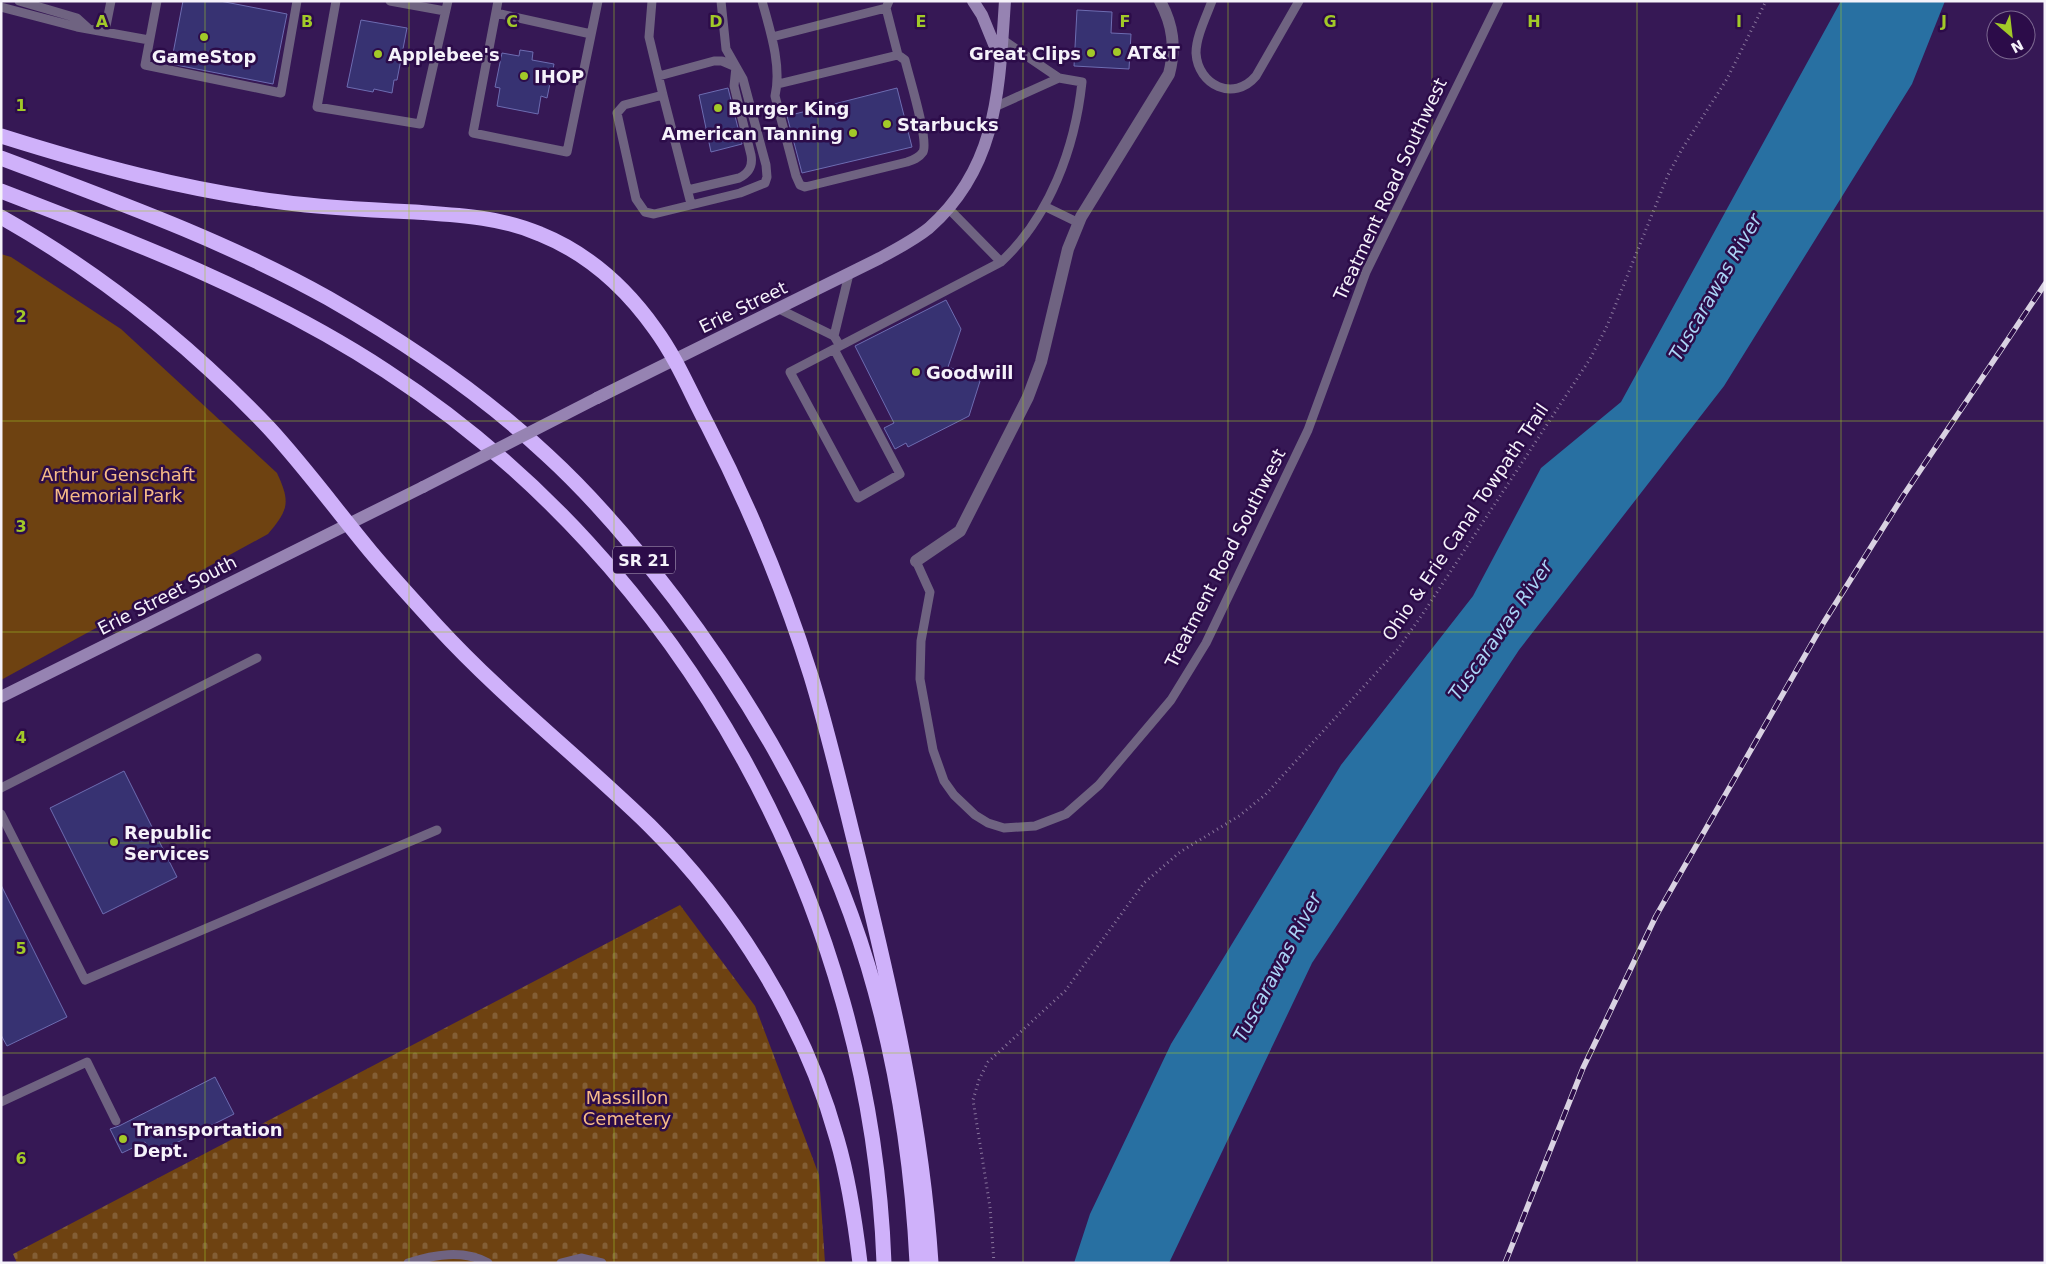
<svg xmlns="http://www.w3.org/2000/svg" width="2046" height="1264" viewBox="0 0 2046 1264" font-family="'DejaVu Sans',sans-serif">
<defs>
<pattern id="cemetery-stones" width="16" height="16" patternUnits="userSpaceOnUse" patternTransform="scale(1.25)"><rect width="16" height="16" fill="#6e4211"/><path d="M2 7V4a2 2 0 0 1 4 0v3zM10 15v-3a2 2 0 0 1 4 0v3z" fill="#835e35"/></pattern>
</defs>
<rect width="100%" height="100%" fill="#361855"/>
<path fill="url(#cemetery-stones)" d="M680 905 755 1006 819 1175 825 1263H17L13 1254Z"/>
<path fill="#6e4211" d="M1 254 11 257 121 329 277 473C291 503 288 510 268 534L1 680Z"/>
<path fill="#2870a2" d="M1841 1H1945L1912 84 1724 386 1519 650 1312 963 1169 1263H1074L1090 1214 1171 1044 1341 765 1473 596 1541 468 1621 402Z"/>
<path fill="#373272" stroke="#6d6cb1" d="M183 1H220L287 14 273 84 171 64Z
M1077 10 1112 12 1111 33 1131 34 1129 69 1074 66Z
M361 20 407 28 397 80H394L392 93 374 89 373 92 347 87Z
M520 50 533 52 532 60 554 64 547 98 541 96 538 114 497 106 500 88 495 87 502 53 519 56Z
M728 88 742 144 711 152 699 95Z
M897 88 912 147 802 173 787 116Z
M946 300 961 329 948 367 981 378 969 416 908 447 906 443 895 449 884 428 894 423 855 346Z
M124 771 177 877 103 914 50 808Z
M1 885 67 1017 7 1046 1 1035Z
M215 1077 234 1114 152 1155 145 1142 122 1153 110 1129 119 1126Z"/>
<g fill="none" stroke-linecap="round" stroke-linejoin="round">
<path stroke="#89769c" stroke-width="3" stroke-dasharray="1 4" stroke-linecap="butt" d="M994 1263 990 1207 973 1100 979 1080 988 1062 1065 991 1144 883 1180 852 1239 816 1265 795 1397 650 1422 615 1590 359 1607 326 1668 175 1682 149 1727 79 1766 1"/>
<path stroke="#6f6381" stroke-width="9" d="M19 1 77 18 88 28
M157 1 145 65 281 93 297 1
M336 1 317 107 420 124 448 1
M390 1 445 11
M498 1 473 133 567 152 598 1
M652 1 649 37 663 95
M762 1C770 30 782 66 775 96L796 176 800 185 805 187 907 162C913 160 919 158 923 152 929 140 909 77 905 60L898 55 886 8 889 1
M1212 1C1206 17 1196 37 1196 53 1198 86 1234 102 1256 76L1299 1
M1 7 77 27 149 40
M496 13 591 34
M105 31 111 1
M772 37 886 8
M659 76 714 61H722L736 67
M778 84 898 55
M997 106 1059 78
M688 190 739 178C749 173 753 166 751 155L734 86 736 67
M691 204 663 95 624 105 617 113 636 199 645 212 654 214 740 193 765 183 767 177 766 165 743 79 726 49 721 1
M1044 206 1079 223
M948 208 1001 262
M779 309 834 336 840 346
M834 336 849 274
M834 349 900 474 858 498 790 372 1001 262C1050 216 1075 148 1082 82L1059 78 1003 40
M916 561 930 592 921 641 920 679 933 750 944 781 954 795 975 815 988 823 1004 828 1035 826 1066 814 1099 785 1171 700 1206 643 1308 430 1366 272 1499 1
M1 788 257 658
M1 814 85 980 437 830
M1 1102 87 1062 116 1121
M408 1263C433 1255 463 1249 488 1263
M561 1263 581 1258 602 1263"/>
<path stroke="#6f6381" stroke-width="12" d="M916 561 960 531 1028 397 1041 362 1068 249 1081 217 1169 74C1176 47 1173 25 1160 1"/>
<path stroke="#9683b2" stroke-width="12" d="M973 1 982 15 1000 59
M597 398 880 258C897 249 914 240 929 228 999 166 999 87 1005 1
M1 697 423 487"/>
<path stroke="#cfb1fa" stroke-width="15" d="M1 136C93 165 185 190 281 202 325 208 370 210 415 212 457 215 501 217 540 234 587 253 626 288 655 329 677 359 691 394 708 426 749 506 784 590 811 676 829 735 843 796 858 856 891 990 922 1124 931 1263
M1 158C112 200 224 240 328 298 405 342 482 394 547 455 594 498 636 548 675 599 759 710 828 833 868 966 897 1063 912 1162 917 1263
M1 191C134 242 267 293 386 371 685 566 871 908 884 1263
M1 217C100 273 191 346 269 428 305 467 337 511 371 552 392 577 414 601 436 625 502 697 579 757 649 825 735 910 805 1023 837 1139 849 1180 855 1221 860 1263"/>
<g stroke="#d9d2e2" stroke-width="5.5">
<path id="rail" d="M1505 1263 1583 1068 1656 916 1824 622 1903 496 2045 284"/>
</g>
<use href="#rail" stroke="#2c0c49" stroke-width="4" stroke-dasharray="11" stroke-linecap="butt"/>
<path stroke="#9683b2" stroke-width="12" d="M423 487 597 398"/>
</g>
<path fill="none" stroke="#a2c928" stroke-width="1" stroke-opacity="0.55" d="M205 1V1263M409 1V1263M614 1V1263M818 1V1263M1023 1V1263M1228 1V1263M1432 1V1263M1637 1V1263M1841 1V1263M1 211H2045M1 421H2045M1 632H2045M1 843H2045M1 1053H2045"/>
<g fill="#a2c928" stroke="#2c0c49" stroke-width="2">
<circle cx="204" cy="37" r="5"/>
<circle cx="1117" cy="52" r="5"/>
<circle cx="1091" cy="53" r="5"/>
<circle cx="378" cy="54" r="5"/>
<circle cx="524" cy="76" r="5"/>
<circle cx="718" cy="108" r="5"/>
<circle cx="887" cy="124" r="5"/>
<circle cx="853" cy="133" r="5"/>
<circle cx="916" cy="372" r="5"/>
<circle cx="114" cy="842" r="5"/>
<circle cx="123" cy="1139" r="5"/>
</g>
<g text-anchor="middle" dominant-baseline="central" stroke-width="5" stroke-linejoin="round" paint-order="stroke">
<rect fill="#2c0c49" stroke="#b9adc5" stroke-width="1" x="613" y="546.5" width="62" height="27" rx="4"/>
<g font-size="16" font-weight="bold" fill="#f5f2fa">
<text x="644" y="560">SR 21</text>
</g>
<g font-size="18" font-weight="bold" fill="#f5f2fa" stroke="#2c0c49" text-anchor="start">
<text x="1127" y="52">AT&amp;T</text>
<text x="1081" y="53" text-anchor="end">Great Clips</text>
<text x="388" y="54">Applebee's</text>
<text x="204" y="56" text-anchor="middle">GameStop</text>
<text x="534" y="76">IHOP</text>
<text x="728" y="108">Burger King</text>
<text x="897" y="124">Starbucks</text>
<text x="843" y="133" text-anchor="end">American Tanning</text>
<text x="926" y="372">Goodwill</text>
<text x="124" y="832">Republic<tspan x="124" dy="21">Services</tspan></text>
<text x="133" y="1129">Transportation<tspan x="133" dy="21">Dept.</tspan></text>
</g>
<g font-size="18" fill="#f5f2fa" stroke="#2c0c49">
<text transform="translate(1390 189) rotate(-65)">Treatment Road Southwest</text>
<text transform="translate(743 307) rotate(-26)">Erie Street</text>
<text transform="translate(1465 522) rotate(-56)">Ohio &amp; Erie Canal Towpath Trail</text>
<text transform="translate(1225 558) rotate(-63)">Treatment Road Southwest</text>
<text transform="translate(167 595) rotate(-27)">Erie Street South</text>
</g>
<g font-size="18" fill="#f7bc87" stroke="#2c0c49">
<text x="118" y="474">Arthur Genschaft<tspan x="118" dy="21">Memorial Park</tspan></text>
<text x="627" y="1097">Massillon<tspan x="627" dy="21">Cemetery</tspan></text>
</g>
<g font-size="19" font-style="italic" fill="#aad4f6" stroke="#2c0c49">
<text transform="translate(1715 287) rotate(-60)">Tuscarawas River</text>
<text transform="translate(1500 630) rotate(-55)">Tuscarawas River</text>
<text transform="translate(1277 967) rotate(-62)">Tuscarawas River</text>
</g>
</g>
<g font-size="16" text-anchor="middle" font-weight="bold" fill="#a2c928" stroke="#2c0c49" stroke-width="5" stroke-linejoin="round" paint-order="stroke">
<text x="102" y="27">A</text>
<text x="307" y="27">B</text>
<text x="512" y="27">C</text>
<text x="716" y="27">D</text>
<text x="921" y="27">E</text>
<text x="1125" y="27">F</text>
<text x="1330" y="27">G</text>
<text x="1534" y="27">H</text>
<text x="1739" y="27">I</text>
<text x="1944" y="27">J</text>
<text x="21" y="111">1</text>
<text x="21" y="322">2</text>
<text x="21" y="532">3</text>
<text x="21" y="743">4</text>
<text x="21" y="954">5</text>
<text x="21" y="1164">6</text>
</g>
<rect width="2046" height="1264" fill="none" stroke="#f5f2fa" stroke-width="5"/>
<g transform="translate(2011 35) rotate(152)"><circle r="24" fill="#2c0c49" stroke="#7c6890"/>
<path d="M0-4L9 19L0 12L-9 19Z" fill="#a2c928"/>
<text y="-8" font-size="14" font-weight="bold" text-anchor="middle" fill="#f5f2fa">N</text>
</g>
</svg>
